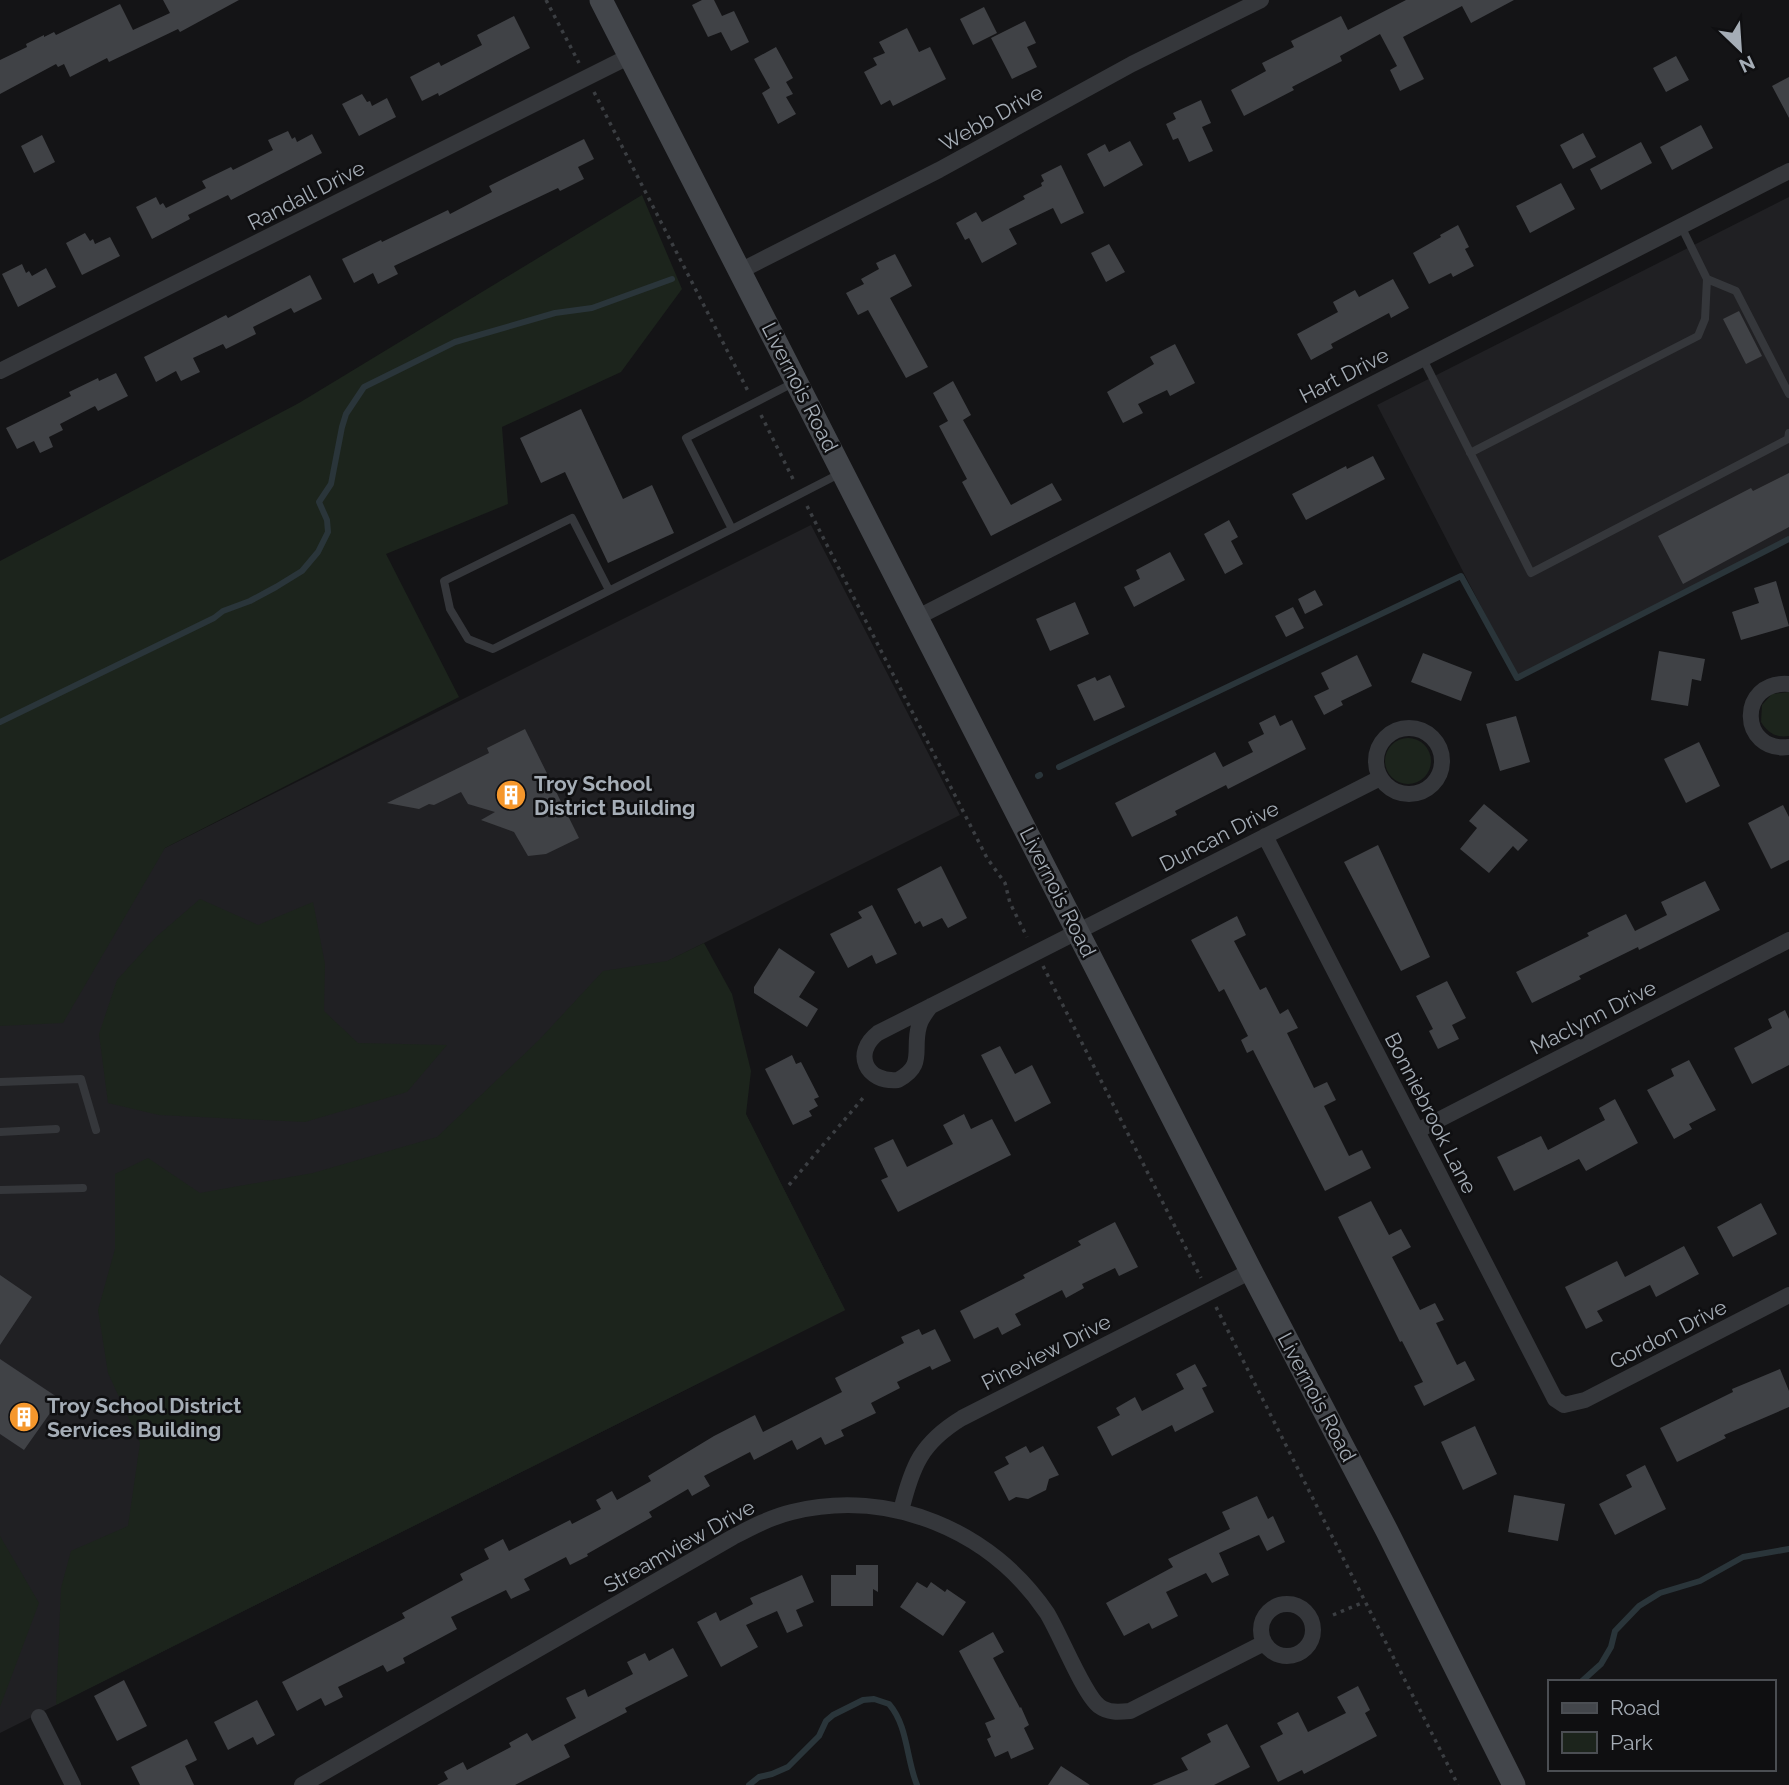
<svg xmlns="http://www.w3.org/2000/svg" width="1789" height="1785" viewBox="0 0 1789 1785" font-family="Raleway,sans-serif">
<rect width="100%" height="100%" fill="#141416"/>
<path fill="#202023" d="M1789 197V537L1517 676 1377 405Z
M811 525 960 815 668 961 845 1310 0 1733V830L41 910Z"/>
<path fill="#1c241c" d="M642 195 682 289 621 372 502 427 508 504 386 554 459 697 165 848 63 1023 0 1026V561L299 403Z
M1789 692V736C1776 738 1768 733 1761 722L1762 705 1772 694Z
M1385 761a23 23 0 1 1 46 0a23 23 0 1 1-46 0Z
M200 899 258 925 313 902 325 964 324 1011 358 1043 447 1045 407 1092 305 1122 159 1115 108 1103 99 1034 117 980 156 937Z
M704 943 732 994 751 1071 746 1114 845 1310 56 1705 61 1588 71 1551 128 1526 140 1443 108 1373 98 1310 115 1249V1174L148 1158 200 1193 313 1173 437 1137 539 1040 603 971 667 961Z
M0 1536 39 1603 0 1707Z"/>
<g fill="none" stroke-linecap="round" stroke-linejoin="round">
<path stroke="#2a353a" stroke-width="6" d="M0 722 214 618 223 611 250 601 276 587 302 571 318 552 328 532 327 520 319 502 331 484 342 427 346 414 364 387 455 342 555 313 592 308 672 279
M1059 767 1461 576 1517 678 1789 539
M1038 776 1040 775
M1581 1682 1601 1664 1611 1647 1615 1631 1639 1606 1660 1593 1700 1581 1743 1557 1789 1549
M749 1785 759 1777 772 1774 788 1767 819 1736 826 1721 833 1715 863 1700 874 1699 889 1704C908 1726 906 1758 917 1785"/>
</g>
<path fill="#404246" d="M163 0H239L180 32 178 29 109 62 107 58 70 77 64 64 58 67 56 64 0 94V60L27 47 26 44 44 35V37L54 32 56 35 120 4 133 30 170 13Z
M702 0H714L722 16 734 11 749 42 731 51 721 32 708 37 692 5Z
M1406 0H1514L1471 23 1462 6 1403 37 1424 79 1400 91 1390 70 1397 66 1380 34 1340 56 1342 61 1292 87 1294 90 1244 116 1231 90 1266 71 1262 63 1294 47 1291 41 1341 16 1348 30Z
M984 7 997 33 973 45 960 19Z
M514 16 530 48 439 96 438 93 422 101 410 77 439 62 441 66 482 45 477 35Z
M1025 21 1036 43 1027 47 1037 67 1012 79 991 38Z
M907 28 919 52 930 47 946 79 893 106 890 100 881 105 864 72 877 65 873 58 885 53 879 42Z
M776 47 793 78 786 82 793 94 786 97 796 114 778 124 762 93 770 88 754 59Z
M1676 56 1689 80 1666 92 1653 68Z
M1789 77V118L1772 86Z
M362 94 367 102 370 101 372 106 387 98 396 117 359 136 342 104Z
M1201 100 1211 123 1202 127 1213 151 1189 162 1178 138 1173 140 1166 124 1176 119 1173 113Z
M1701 125 1713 148 1672 170 1660 147Z
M288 131 292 139 295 137 297 142 312 134 322 153 231 200 228 195 188 215 190 219 152 239 136 207 156 197 160 205 163 203 166 208 206 188 202 181 231 167 233 170 273 150 268 140Z
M1583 133 1596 157 1573 169 1560 145Z
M42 135 55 162 34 173 21 146Z
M584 139 594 159 578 167 584 179 560 191 558 188 394 266 398 274 378 284 373 273 354 283 342 259 381 240 382 242 448 210 450 214 492 192 489 186Z
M1130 141 1143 165 1104 187 1087 154 1105 144 1109 152Z
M1641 142 1652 163 1601 190 1590 169Z
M1061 165 1084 213 1061 224 1053 208 1009 229 1017 244 982 263 969 238 965 240 956 223 976 212 982 222 1025 199 1023 196 1042 186 1041 183 1044 181 1041 175Z
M1561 183 1575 209 1530 233 1516 206Z
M1458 225 1469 247 1465 249 1474 266 1453 277 1451 273 1429 284 1413 253 1441 237 1440 235Z
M85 233 90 241 93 239 95 244 110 237 120 256 82 275 66 243Z
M1109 244 1125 272 1106 282 1091 253Z
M895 254 912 286 890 298 928 367 906 378 868 310 858 315 846 293 864 284 861 279 879 269 876 263Z
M22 264 26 273 29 271 32 276 46 268 56 287 18 307 2 274Z
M310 275 322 299 294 313 291 308 253 327 256 334 226 349 223 344 193 358 200 372 181 381 176 371 156 382 144 357 226 315 228 318Z
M1393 279 1409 308 1391 318 1389 313 1331 344 1333 348 1311 360 1297 334 1338 312 1333 302 1355 290 1359 297Z
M1739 311 1762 356 1746 364 1723 319Z
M1175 344 1195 383 1170 396 1167 390 1138 404 1143 413 1123 423 1107 392 1154 364 1150 357Z
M116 373 128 396 98 411 95 406 60 424 63 430 49 437 53 447 40 453 34 441 17 449 6 428 71 396 69 392 98 378 99 381Z
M953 381 971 415 963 420 1011 505 1052 483 1062 500 991 536 962 482 967 479 939 426 948 421 933 393Z
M581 409 623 499 652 485 674 533 608 563 565 472 541 483 520 438Z
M1373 456 1385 479 1306 520 1292 494 1346 466 1347 469Z
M1789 473V527L1683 584 1658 536 1751 488 1753 491Z
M1229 520 1238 537 1231 541 1243 564 1225 574 1204 534Z
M1170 552 1185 580 1134 607 1124 587 1140 579 1136 570Z
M1776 581 1789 626 1741 640 1732 612 1759 603 1754 588Z
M1315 590 1323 605 1305 614 1298 599Z
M1075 602 1089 634 1050 651 1036 619Z
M1293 607 1304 628 1286 637 1275 616Z
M1659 651 1705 659 1701 681 1692 679 1688 706 1651 700Z
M1423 653 1472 672 1461 701 1411 682Z
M1357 655 1372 686 1341 701 1343 705 1324 715 1314 696 1329 689 1321 673Z
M1110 675 1125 707 1094 721 1077 685 1095 677 1097 681Z
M1275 715 1280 726 1292 720 1306 749 1228 789 1226 785 1175 811 1177 815 1132 837 1115 803 1215 752 1223 767 1253 752 1248 742 1264 734 1259 723Z
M1516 716 1530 762 1500 771 1486 724Z
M525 729 579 838 546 854 528 856 514 832 481 820 495 812 468 804 461 792 434 805 429 804 419 809 387 803 489 753 487 748Z
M1699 742 1720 786 1686 803 1664 759Z
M1484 804 1528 840 1518 851 1513 846 1489 873 1460 849 1477 828 1469 821Z
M1783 805 1789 817V860L1771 869 1748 823Z
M1378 845 1430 957 1401 971 1344 862Z
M941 866 967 918 948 928 942 918 923 927 920 921 915 924 897 889Z
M1705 881 1720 910 1639 950 1638 947 1579 976 1581 979 1532 1003 1516 972 1589 936 1587 933 1626 914 1635 931 1667 915 1661 902Z
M872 905 897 954 876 964 872 955 848 968 830 934 862 918 858 912Z
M1237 916 1246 935 1234 941 1260 990 1266 987 1280 1014 1288 1009 1298 1028 1287 1033 1314 1088 1327 1082 1336 1100 1324 1106 1349 1156 1362 1150 1371 1168 1325 1191 1253 1050 1247 1053 1241 1040 1248 1036 1224 989 1219 992 1191 940Z
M779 948 815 972 799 997 818 1009 807 1027 754 993V987Z
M1447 981 1466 1018 1452 1025 1459 1039 1438 1049 1429 1031 1433 1029 1416 996Z
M1785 1010 1789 1019V1065L1752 1084 1734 1048 1772 1028 1768 1019Z
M1000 1046 1015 1074 1032 1065 1051 1103 1015 1122 981 1055Z
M792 1055 796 1064 801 1062 819 1097 814 1099 818 1106 809 1111 812 1116 793 1125 765 1069Z
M1689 1060 1716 1110 1689 1124 1692 1129 1674 1139 1647 1090 1674 1076 1671 1069Z
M1615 1099 1638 1143 1586 1171 1579 1159 1514 1191 1497 1157 1541 1136 1548 1150 1605 1120 1599 1108Z
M964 1114 971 1129 992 1119 1011 1155 898 1212 881 1180 888 1177 874 1148 893 1139 907 1167 953 1144 943 1125Z
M1371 1201 1389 1235 1401 1229 1411 1247 1392 1257 1420 1310 1435 1303 1444 1320 1436 1323 1457 1365 1465 1361 1475 1380 1424 1406 1414 1386 1423 1382 1402 1341 1400 1342 1338 1217Z
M1761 1203 1777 1234 1733 1257 1717 1227Z
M1115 1222 1138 1267 1119 1276 1115 1268 1082 1284 1084 1288 1066 1298 1062 1290 1015 1314 1021 1325 1002 1335 998 1327 974 1339 960 1311 1025 1278 1023 1275 1081 1245 1078 1241Z
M1684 1246 1699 1274 1656 1297 1650 1285 1597 1311 1603 1321 1586 1329 1565 1287 1617 1261 1625 1277Z
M0 1275 32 1297 0 1345Z
M919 1329 922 1335 935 1329 951 1361 932 1370 930 1366 897 1382 900 1388 871 1403 876 1413 841 1430 844 1436 825 1445 821 1437 797 1450 792 1440 754 1460 750 1452 704 1476 710 1486 692 1496 688 1489 649 1512 652 1517 587 1554 588 1556 570 1565 566 1557 524 1579 530 1590 511 1599 506 1590 451 1617 457 1629 403 1658 405 1663 387 1672 383 1665 338 1687 343 1697 325 1706 321 1698 297 1711 282 1682 405 1618 402 1613 463 1580 460 1574 489 1559 484 1549 503 1539 509 1551 570 1520 572 1524 601 1509 596 1500 612 1491 617 1500 651 1481 648 1476 714 1436 755 1415 763 1432 842 1392 835 1378 904 1343 901 1337Z
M0 1359 60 1399 24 1450 0 1434Z
M1195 1364 1207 1386 1202 1388 1214 1412 1175 1432 1172 1425 1112 1456 1097 1427 1120 1415 1116 1408 1135 1397 1142 1411 1184 1389 1176 1374Z
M1780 1369 1789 1391V1407L1724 1435 1726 1438 1677 1462 1660 1428 1733 1392 1732 1389Z
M1475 1426 1497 1474 1463 1490 1441 1442Z
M1026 1446 1030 1453 1043 1446 1059 1475 1049 1479 1046 1490 1028 1499 1016 1497 1009 1501 994 1472 1009 1464 1005 1457Z
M1645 1465 1666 1509 1615 1535 1599 1504 1632 1487 1626 1475Z
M1514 1495 1565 1504 1558 1541 1508 1532Z
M1257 1496 1268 1519 1273 1516 1285 1542 1267 1551 1259 1535 1219 1553 1229 1575 1212 1583 1206 1573 1166 1592 1178 1616 1152 1629 1149 1623 1124 1636 1106 1603 1173 1567 1168 1559 1230 1529 1222 1512Z
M856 1565H878V1592L873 1589V1606H831V1575H856Z
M802 1575 814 1602 796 1610 803 1626 787 1633 777 1611 746 1625 758 1647 721 1667 697 1622 716 1612 720 1621 753 1604 750 1598Z
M917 1582 927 1588 931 1582 945 1592 947 1589 966 1602 943 1636 900 1607Z
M993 1632 1004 1652 993 1658 1020 1708 1021 1707 1029 1725 1024 1728 1034 1749 1011 1759 1008 1751 995 1757 987 1739 991 1737 985 1723 995 1719 959 1651Z
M673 1648 688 1676 625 1708 627 1712 564 1745 570 1757 515 1785H437L448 1779 444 1772 463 1762 467 1770 511 1747 509 1743 527 1733 532 1741 576 1718 566 1698 585 1689 588 1697 633 1674 627 1662 645 1653 649 1661Z
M124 1680 147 1726 117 1741 94 1696Z
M1358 1686 1370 1710 1365 1713 1377 1736 1304 1774 1302 1770 1278 1782 1260 1746 1283 1734 1277 1723 1298 1712 1308 1732 1346 1713 1337 1697Z
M257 1700 275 1735 257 1745 253 1737 228 1750 214 1722Z
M1227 1724 1250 1767 1214 1785H1152L1188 1770 1181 1758 1211 1742 1207 1734Z
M187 1739 197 1760 185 1766 194 1785H140L131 1767Z
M1061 1766 1090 1785H1048Z"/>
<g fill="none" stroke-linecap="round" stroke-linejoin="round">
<path stroke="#3b3e42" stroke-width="3.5" stroke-dasharray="3.5 5" stroke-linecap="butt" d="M546 0 579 63
M594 92 749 393
M761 415 795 483
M807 506 987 858 1005 883 1010 903 1027 937
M1043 966 1201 1278
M789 1185 863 1098
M1216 1307 1458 1785
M1333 1615 1364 1602"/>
<path stroke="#35373b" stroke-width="8" d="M1707 279 1736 291 1789 394
M1423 359 1531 573 1788 439 1789 433
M795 382 686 438 732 529 841 473
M1470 453 1698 336 1705 319 1707 279 1681 226
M609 590 572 518 444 581 450 609 468 639 493 649 732 529
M0 1082 81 1079 96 1130
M0 1132 56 1129
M0 1190 83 1188"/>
<path stroke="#35373b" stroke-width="16" d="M740 271 939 170 1132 64 1261 0
M0 371 630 56
M918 617 1789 171
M1789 684C1737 680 1739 753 1789 747
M1376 761a33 33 0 1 1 66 0a33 33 0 1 1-66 0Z
M1265 836 1555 1399 1564 1405 1585 1400 1789 1295
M931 1006C926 1012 921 1018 919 1026 912 1050 926 1065 898 1080 866 1083 852 1053 878 1033L1380 778
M1417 1131 1789 940
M901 1511C912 1466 921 1443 962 1418L1251 1271
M1261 1630a26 26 0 1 1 52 0a26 26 0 1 1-52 0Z
M39 1717 73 1785
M302 1785 733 1537C752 1527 771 1517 792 1512 890 1488 991 1530 1047 1613 1060 1634 1084 1695 1099 1706 1108 1713 1119 1712 1130 1711L1264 1643"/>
<path stroke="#43464b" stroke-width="23" d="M601 0 1251 1271 1387 1531 1514 1785"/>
</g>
<defs>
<g id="building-disc" transform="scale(1.575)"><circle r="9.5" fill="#f5972c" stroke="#0f0f11"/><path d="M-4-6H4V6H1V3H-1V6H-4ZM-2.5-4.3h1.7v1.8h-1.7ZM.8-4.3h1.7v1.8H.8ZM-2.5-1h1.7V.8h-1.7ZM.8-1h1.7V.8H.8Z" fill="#fff"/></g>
</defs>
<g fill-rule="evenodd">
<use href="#building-disc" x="511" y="795"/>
<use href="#building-disc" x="24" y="1417"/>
</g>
<g text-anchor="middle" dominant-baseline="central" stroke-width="5" stroke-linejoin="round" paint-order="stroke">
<g font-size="21" fill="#a5adb6" stroke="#0f0f11">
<text transform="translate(991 118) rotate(-29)">Webb Drive</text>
<text transform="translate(306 195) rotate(-27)">Randall Drive</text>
<text transform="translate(1344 375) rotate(-27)">Hart Drive</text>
<text transform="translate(800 387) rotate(63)">Livernois Road</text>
<text transform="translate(1219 836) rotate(-27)">Duncan Drive</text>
<text transform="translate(1058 892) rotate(63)">Livernois Road</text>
<text transform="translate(1593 1017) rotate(-27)">Maclynn Drive</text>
<text transform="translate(1431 1113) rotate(63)">Bonniebrook Lane</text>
<text transform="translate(1668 1334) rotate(-27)">Gordon Drive</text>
<text transform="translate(1046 1352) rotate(-27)">Pineview Drive</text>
<text transform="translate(1317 1397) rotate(62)">Livernois Road</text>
<text transform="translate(679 1546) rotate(-29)">Streamview Drive</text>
</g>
<g font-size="21" font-weight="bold" fill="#a5adb6" stroke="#0f0f11" text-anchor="start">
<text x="534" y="783">Troy School<tspan x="534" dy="24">District Building</tspan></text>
<text x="47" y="1405">Troy School District<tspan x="47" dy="24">Services Building</tspan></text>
</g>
</g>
<rect x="1548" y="1680" width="228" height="91" fill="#0f0f11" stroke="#4b4e53" stroke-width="2"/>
<rect x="1562" y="1703" width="35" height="10" fill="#43464b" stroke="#4b4e53" stroke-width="2"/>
<text x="1610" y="1715" font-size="21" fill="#a5adb6">Road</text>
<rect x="1562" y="1732" width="35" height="21" fill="#1c241c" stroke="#4b4e53" stroke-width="2"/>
<text x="1610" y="1750" font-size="21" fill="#a5adb6">Park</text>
<g transform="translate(1740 49) rotate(155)" stroke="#0f0f11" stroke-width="5" paint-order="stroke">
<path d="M0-5L12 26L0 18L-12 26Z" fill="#a5adb6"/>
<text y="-10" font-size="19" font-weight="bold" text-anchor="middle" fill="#a5adb6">N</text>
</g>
</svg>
